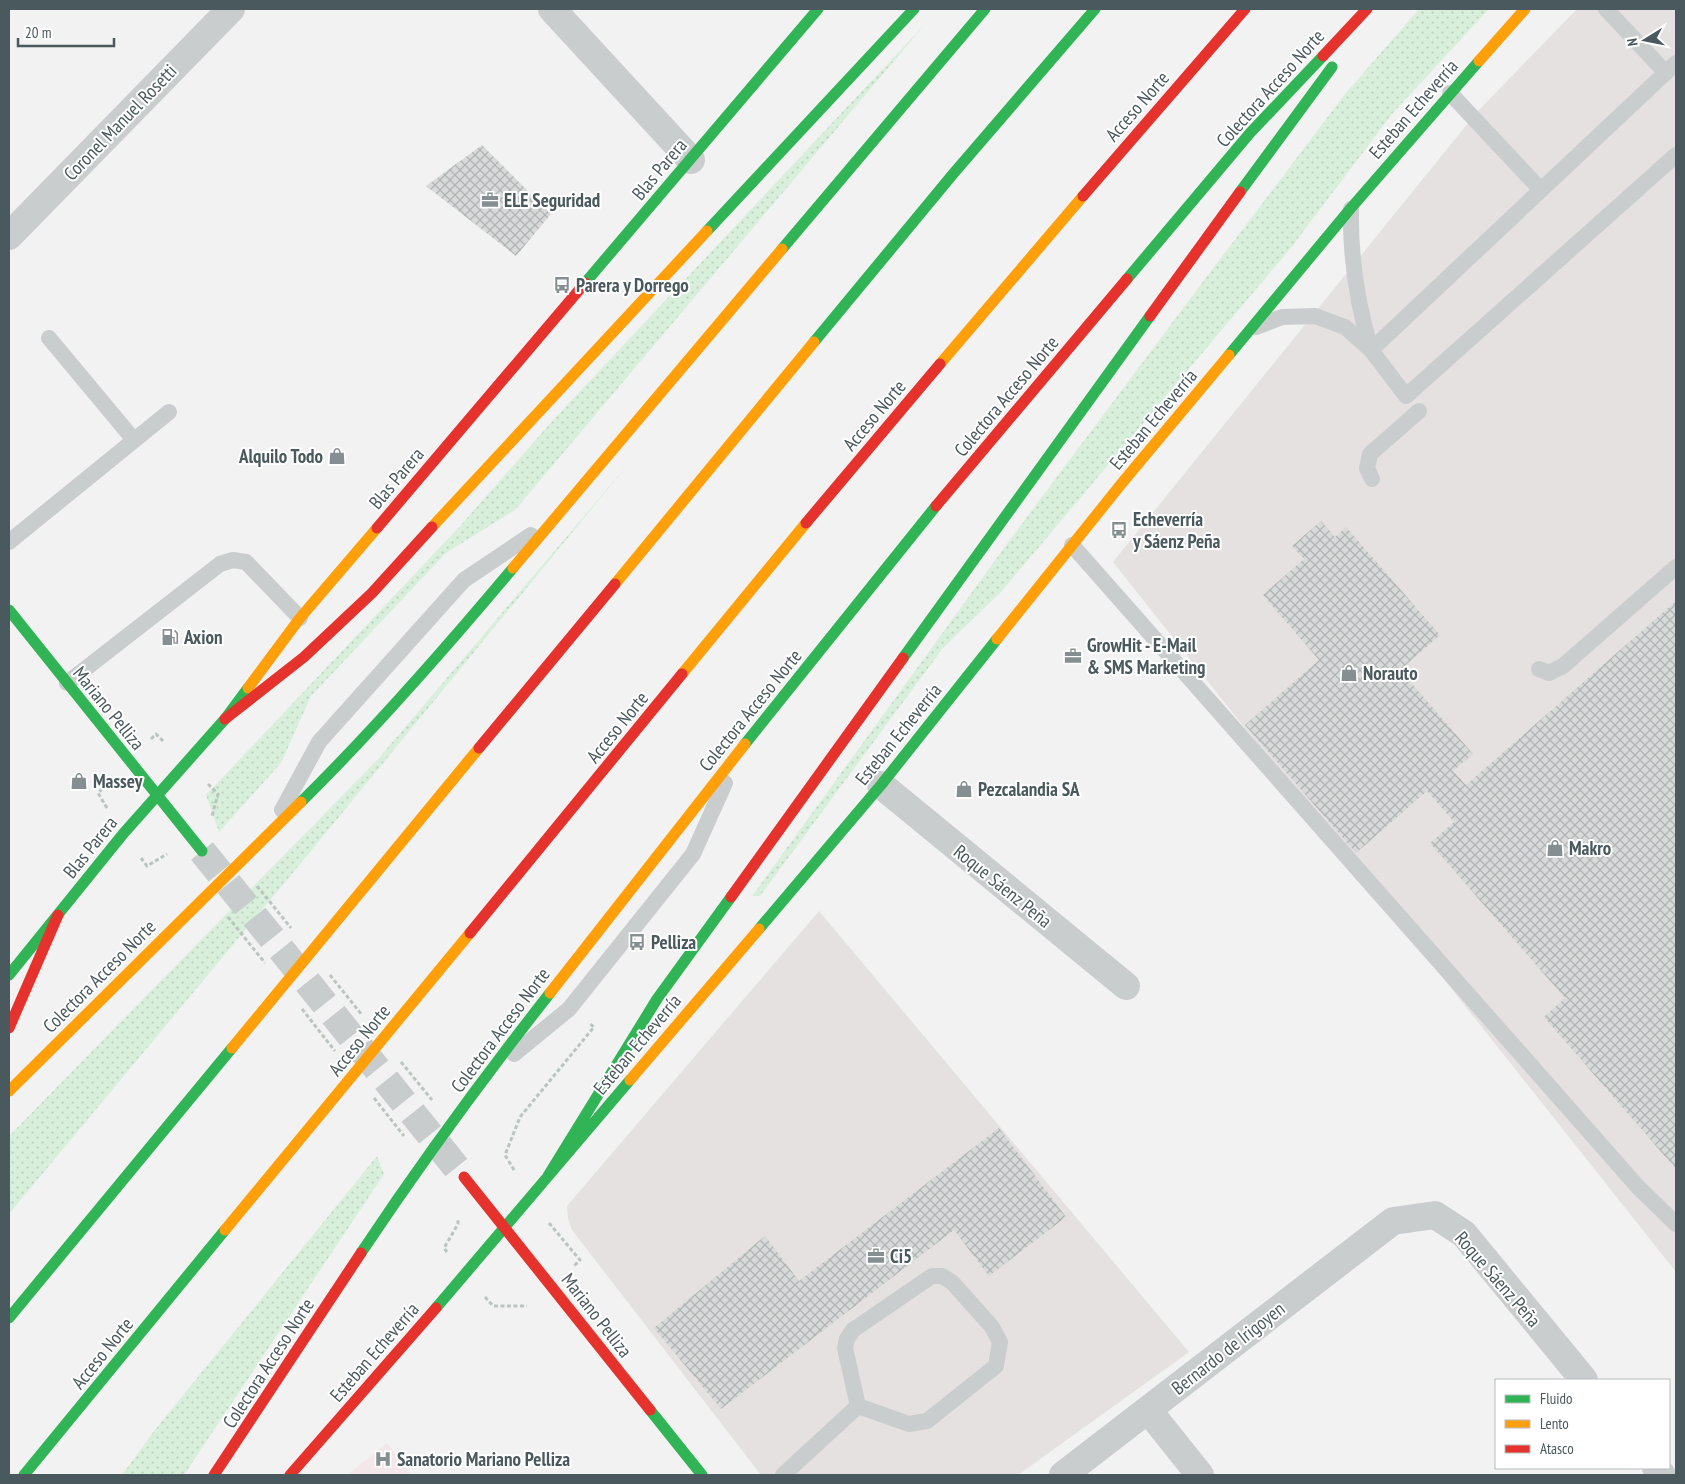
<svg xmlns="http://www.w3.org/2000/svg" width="1685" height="1484" viewBox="0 0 1685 1484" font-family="'PT Sans Narrow',sans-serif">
<defs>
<pattern id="grass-dots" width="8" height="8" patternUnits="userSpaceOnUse" patternTransform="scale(1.25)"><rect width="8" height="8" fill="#d8f0db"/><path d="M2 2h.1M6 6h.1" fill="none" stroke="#bbd0be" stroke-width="1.8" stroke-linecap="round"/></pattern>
<pattern id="building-cross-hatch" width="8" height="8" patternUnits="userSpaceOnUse" patternTransform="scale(1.25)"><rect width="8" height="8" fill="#d8dada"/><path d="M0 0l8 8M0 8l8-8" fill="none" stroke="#b1b4b4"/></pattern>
</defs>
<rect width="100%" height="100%" fill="#f2f2f2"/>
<path fill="#e4e1e0" d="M1577 9H1676V1272L1113 562 1477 112Z
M819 911 1189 1352 1018 1475H761L572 1230 568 1218 567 1206Z"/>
<path fill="#f3e7e9" d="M387 1443 412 1475H347Z"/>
<path fill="url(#grass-dots)" d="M1419 9H1489L1392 114 1290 249 1001 592 943 648 760 896H752L1012 537 1202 283 1345 94Z
M926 23 515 510 446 553 311 696 281 763 219 832 206 795 461 525 555 418Z
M630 462 311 851 9 1214V1136L379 758Z
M377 1156 384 1174 184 1475H122L154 1431Z"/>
<path fill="url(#building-cross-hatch)" d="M482 145 551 214 516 256 426 186Z
M1321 521 1335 537 1346 527 1440 635 1400 670 1473 754 1453 771 1466 785 1676 601V1169L1544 1017 1565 998 1430 843 1454 822 1427 791 1356 853 1245 725 1319 660 1263 595 1304 559 1292 546Z
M999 1128 1066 1217 989 1276 954 1230 721 1409 654 1328 765 1236 799 1281Z"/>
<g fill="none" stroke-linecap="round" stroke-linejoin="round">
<path stroke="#c8cccd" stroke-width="28" stroke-dasharray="28 14" stroke-linecap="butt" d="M202 851 464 1177"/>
<path stroke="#bac5bf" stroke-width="3" stroke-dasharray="4 2.5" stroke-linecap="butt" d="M151 739 156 734 164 742
M208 784 218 794 212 816
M107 808 98 793 108 783
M141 858 147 866 167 854
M257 886 291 928
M228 917 265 963
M330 975 362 1015
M302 1009 335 1051
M401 1062 432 1100
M374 1098 404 1136
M514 1170 505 1155 520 1117 594 1027 589 1023
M549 1223 580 1260 573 1267
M447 1252 444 1248 458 1224V1219
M485 1297 493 1306H527"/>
<path stroke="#cacdce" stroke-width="16" d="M1606 9 1666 73
M1450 93 1541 190
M1351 209C1350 259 1357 303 1371 350
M1256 327 1282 317 1315 316 1345 327 1371 350 1406 396 1676 155
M49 338 134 440
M1371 350 1676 63
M1372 479 1367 468 1370 454 1419 411
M9 542 169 412
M1072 545 1638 1187 1676 1224
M1539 669 1549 673 1563 666 1676 567
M67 683 220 564 233 560 246 562 300 618
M282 810 319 742 464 580 531 535
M514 1054 569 1009 693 854 725 783
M932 1276H942L952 1282 992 1327 1000 1342 996 1366 927 1421 909 1424 858 1406 845 1348 847 1339 853 1330Z
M783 1475 858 1406"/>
<path stroke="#cacdce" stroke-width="28" d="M552 9 691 160
M9 236 231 9
M881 785 1126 986
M1148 1410 1200 1475
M1656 1468 1662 1475
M1063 1475 1393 1221 1435 1215 1464 1234 1584 1380"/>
<path stroke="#30b455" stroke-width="11" d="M1240 192 1332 67
M707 231 914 9
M782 249 985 9
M1127 279 1250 133 1323 56
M585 283 818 9
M814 342 953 174 1095 9
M1229 355 1351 208 1479 61
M9 610 202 851
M903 658 1150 316
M745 744 936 506
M301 802C376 728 445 649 513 568
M759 929 881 785 997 639
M9 975 123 834 225 719 248 688
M548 1176 657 999 731 897
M361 1253C421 1163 484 1077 550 993
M436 1308 630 1080
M9 1318 232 1048
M650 1410 702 1475
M24 1475 225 1230"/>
<path stroke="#ff9f0a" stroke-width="11" d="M1479 61 1525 9
M940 364 1083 196
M432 527 707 231
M513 568 782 249
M615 584 814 342
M997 639 1122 483 1229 355
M682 674 806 523
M248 688 300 618 377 528
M550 993 745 744
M232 1048 479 748
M630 1080 759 929
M9 1091 301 802
M225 1230 470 933"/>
<path stroke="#e5322d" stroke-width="11" d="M1323 56 1367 9
M1083 196 1245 9
M1150 316 1240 192
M936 506 1127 279
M806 523 940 364
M377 528 585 283
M225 719 304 657 372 593 432 527
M479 748 615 584
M731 897 903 658
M470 933 682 674
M9 1028 58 915
M464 1177 650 1410
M214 1475 361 1253
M290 1475 436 1308"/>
</g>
<defs>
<g id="office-bare" transform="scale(1.35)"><path d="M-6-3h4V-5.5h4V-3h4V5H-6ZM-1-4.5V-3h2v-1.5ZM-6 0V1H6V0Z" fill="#858f92" stroke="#fff" stroke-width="2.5" paint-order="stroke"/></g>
<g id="bus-bare" transform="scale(1.35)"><path d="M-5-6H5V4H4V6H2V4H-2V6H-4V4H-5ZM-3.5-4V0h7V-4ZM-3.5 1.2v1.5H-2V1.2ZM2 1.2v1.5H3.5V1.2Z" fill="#858f92" stroke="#fff" stroke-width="2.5" paint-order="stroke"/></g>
<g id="shop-bare" transform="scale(1.35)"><path d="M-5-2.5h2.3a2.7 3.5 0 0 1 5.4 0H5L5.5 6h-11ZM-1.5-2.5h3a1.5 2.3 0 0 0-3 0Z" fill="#858f92" stroke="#fff" stroke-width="2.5" paint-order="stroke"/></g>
<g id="fuel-bare" transform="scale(1.35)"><path d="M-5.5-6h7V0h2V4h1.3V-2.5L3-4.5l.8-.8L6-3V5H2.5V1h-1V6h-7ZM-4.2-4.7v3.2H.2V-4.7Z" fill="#858f92" stroke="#fff" stroke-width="2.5" paint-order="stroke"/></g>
<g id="hospital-bare" transform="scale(1.35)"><path d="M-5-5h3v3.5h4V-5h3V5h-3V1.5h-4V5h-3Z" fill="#858f92" stroke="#fff" stroke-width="2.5" paint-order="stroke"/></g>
</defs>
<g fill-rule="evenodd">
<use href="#office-bare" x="490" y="200"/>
<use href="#bus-bare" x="562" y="285"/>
<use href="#shop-bare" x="337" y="456"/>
<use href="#bus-bare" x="1119" y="530"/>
<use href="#fuel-bare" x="170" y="637"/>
<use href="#office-bare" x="1073" y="656"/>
<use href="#shop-bare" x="1349" y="673"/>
<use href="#shop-bare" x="79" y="781"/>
<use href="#shop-bare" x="964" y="789"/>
<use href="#shop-bare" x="1555" y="848"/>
<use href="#bus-bare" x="637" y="942"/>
<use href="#office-bare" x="876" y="1256"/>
<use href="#hospital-bare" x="383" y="1459"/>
</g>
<g text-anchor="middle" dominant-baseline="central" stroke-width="4" stroke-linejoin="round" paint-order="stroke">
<g font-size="19" fill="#4a595e" stroke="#fff">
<text transform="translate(1270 88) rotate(-48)">Colectora Acceso Norte</text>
<text transform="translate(1137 106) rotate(-49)">Acceso Norte</text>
<text transform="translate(1413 109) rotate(-49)">Esteban Echeverría</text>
<text transform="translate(120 122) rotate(-46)">Coronel Manuel Rosetti</text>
<text transform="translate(659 169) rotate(-50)">Blas Parera</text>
<text transform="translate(1006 396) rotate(-50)">Colectora Acceso Norte</text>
<text transform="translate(874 415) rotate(-50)">Acceso Norte</text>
<text transform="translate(1153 419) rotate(-50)">Esteban Echeverría</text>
<text transform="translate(396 478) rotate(-50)">Blas Parera</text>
<text transform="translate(109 708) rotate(51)">Mariano Pelliza</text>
<text transform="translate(750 710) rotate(-51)">Colectora Acceso Norte</text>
<text transform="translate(617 727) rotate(-51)">Acceso Norte</text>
<text transform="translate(898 734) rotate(-51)">Esteban Echeverría</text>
<text transform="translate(90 847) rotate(-51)">Blas Parera</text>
<text transform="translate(1003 886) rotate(39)">Roque Sáenz Peña</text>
<text transform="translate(99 976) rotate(-45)">Colectora Acceso Norte</text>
<text transform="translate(500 1030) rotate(-53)">Colectora Acceso Norte</text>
<text transform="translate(359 1040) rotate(-51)">Acceso Norte</text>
<text transform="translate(637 1044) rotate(-50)">Esteban Echeverría</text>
<text transform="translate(1498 1279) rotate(49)">Roque Sáenz Peña</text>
<text transform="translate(597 1315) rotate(52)">Mariano Pelliza</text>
<text transform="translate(1228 1348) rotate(-38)">Bernardo de Irigoyen</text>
<text transform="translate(374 1352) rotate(-49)">Esteban Echeverría</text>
<text transform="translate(102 1353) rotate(-51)">Acceso Norte</text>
<text transform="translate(268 1363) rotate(-57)">Colectora Acceso Norte</text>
</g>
<g font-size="19" font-weight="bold" fill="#4a595e" stroke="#fff" text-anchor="start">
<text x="504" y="200">ELE Seguridad</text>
<text x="576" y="285">Parera y Dorrego</text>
<text x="323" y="456" text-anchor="end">Alquilo Todo</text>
<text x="1133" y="519">Echeverría<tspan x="1133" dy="22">y Sáenz Peña</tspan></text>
<text x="184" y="637">Axion</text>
<text x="1087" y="645">GrowHit - E-Mail<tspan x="1087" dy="22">&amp; SMS Marketing</tspan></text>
<text x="1363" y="673">Norauto</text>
<text x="93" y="781">Massey</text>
<text x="978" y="789">Pezcalandia SA</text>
<text x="1569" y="848">Makro</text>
<text x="651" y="942">Pelliza</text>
<text x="890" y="1256">Ci5</text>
<text x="397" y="1459">Sanatorio Mariano Pelliza</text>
</g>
</g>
<rect width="1685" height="1484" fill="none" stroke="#4a595e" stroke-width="20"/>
<rect x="1495" y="1379" width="175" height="90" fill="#ffffff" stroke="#b7bdbf"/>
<rect x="1505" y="1395" width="25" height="8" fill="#30b455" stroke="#b7bdbf"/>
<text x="1540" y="1404" font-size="15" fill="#4a595e">Fluido</text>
<rect x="1505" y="1420" width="25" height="8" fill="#ff9f0a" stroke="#b7bdbf"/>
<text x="1540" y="1429" font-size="15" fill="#4a595e">Lento</text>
<rect x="1505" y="1445" width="25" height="8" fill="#e5322d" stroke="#b7bdbf"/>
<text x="1540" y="1454" font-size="15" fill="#4a595e">Atasco</text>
<g transform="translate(1645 40) rotate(260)" stroke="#ffffff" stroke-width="4" paint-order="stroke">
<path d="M0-4L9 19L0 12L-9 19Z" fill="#4a595e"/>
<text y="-8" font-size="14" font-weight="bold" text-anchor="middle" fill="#4a595e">N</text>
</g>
<path d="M18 38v8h96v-8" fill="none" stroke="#4a595e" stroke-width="2.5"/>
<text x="25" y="38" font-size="15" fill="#4a595e" stroke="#ffffff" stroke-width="4" paint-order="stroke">20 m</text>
</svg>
